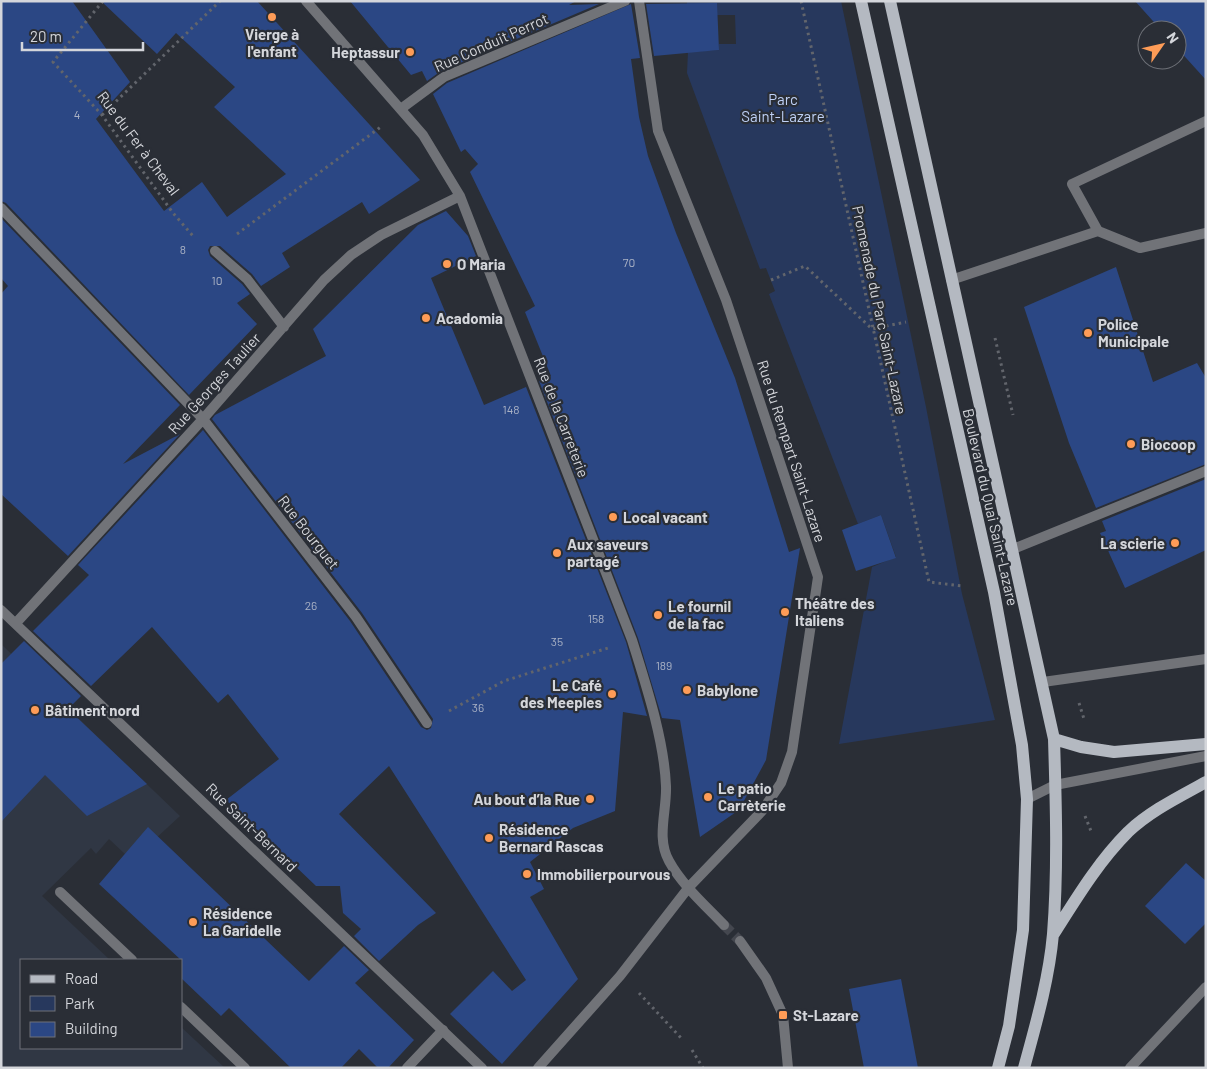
<svg xmlns="http://www.w3.org/2000/svg" width="1207" height="1069" viewBox="0 0 1207 1069" font-family="Barlow,sans-serif">
<rect width="100%" height="100%" fill="#2a2e36"/>
<path fill="#303744" d="M1 644 180 816 154 840 146 833 125 854 109 839 96 854 91 848 42 896 110 960H21V1048H181V1027L225 1068H1Z"/>
<path fill="#27385d" d="M687 1H841L926 407 962 594 995 720 839 744 872 567 896 557 881 515 858 524 769 294 775 291 766 268 760 269 687 73 688 52 719 50V44H736L735 15H717L687 4Z"/>
<path fill="#2b4784" d="M1 1H72L130 82 96 119 164 211 202 182 227 217 286 174 214 107 235 87 176 33 157 54 101 1H257L420 180 369 214 362 202 282 253 290 267 261 286 252 274 220 246H210L208 250 210 256 242 284 250 294 237 303 257 324 189 395 6 203 1 201Z
M350 1H576L569 5 599 4 441 71 427 81 422 71 411 75Z
M1135 1H1206V80L1177 48V30H1161Z
M717 3 719 50 654 56 646 4Z
M631 4 640 58 631 59 639 117 648 156 676 233 735 378 789 552 800 548 766 760 739 810 700 837 680 720 662 718 638 638 539 381 551 376 525 312 535 306 470 172 478 164 465 149 461 152 433 94 447 83Z
M446 211 468 236 476 256 431 278 484 405 526 387 626 642 647 716 623 712 615 811 573 828 530 862 544 889 530 897 578 979 502 1064 450 1014 493 971 512 991 526 980 389 766 339 814 436 913 418 925 379 961 354 936 361 929 343 913 340 886H316L226 800 279 759 228 694 218 703 152 627 91 686 33 631 89 575 78 565 203 430 350 621 421 727 427 730 431 728 433 719 362 613 212 419 215 415 326 356 313 329 418 225Z
M1 218 180 405 123 464 180 434 68 556 1 494V294L8 286 1 278Z
M1116 267 1153 382 1197 363 1206 378V464L1096 508 1069 443 1024 307Z
M1206 479V550L1125 588 1100 533 1106 531 1102 521Z
M881 515 896 558 856 571 842 530Z
M24 641 81 696 68 709 147 784 87 816 45 775 1 822V664Z
M148 827 309 981 344 946 369 970 355 983 414 1040 388 1068H378L359 1049 341 1068H291L229 1008 221 1016 181 978V960L99 884Z
M1186 863 1206 881V923L1185 944 1145 906Z
M901 979 918 1068H864L849 989Z"/>
<g fill="none" stroke-linecap="round" stroke-linejoin="round">
<path stroke="#44474f" stroke-width="10" stroke-dasharray="10 5" stroke-linecap="butt" d="M724 925 740 941"/>
<path stroke="#62656c" stroke-width="3" stroke-dasharray="2.5 4" stroke-linecap="butt" d="M103 1 53 62 102 115 173 213 193 236
M801 1 929 582 963 586
M102 115 220 1
M237 234 382 126
M771 280 805 266 872 329 906 322
M995 338 1013 415
M1079 703 1084 719
M449 711 504 681 608 648
M1085 816 1091 831
M639 993 681 1038
M692 1050 703 1068"/>
<path stroke="#717378" stroke-width="10" d="M1098 231 1140 248 1206 233
M951 280 1098 231 1072 184 1206 121
M1013 549 1206 471
M1027 799 1055 785 1206 756
M60 892 132 960
M181 1007 245 1068
M407 1068 443 1030
M1130 1068 1206 987"/>
<path stroke="#717378" stroke-width="10" d="M306 1 423 135 460 196 632 640C646 685 664 739 666 786 667 811 656 838 669 861 682 885 706 906 724 925
M402 108 444 77 625 1
M1 208 203 419 356 617 427 723
M215 251 247 279 284 327
M1 610 482 1068
M16 623 203 419 324 280 351 255 381 235 460 196
M1043 682 1206 659
M740 941 766 978 783 1015 788 1068
M538 1068 620 976 689 887 762 811 781 783 792 752 818 577 726 300 658 131 639 1"/>
<path stroke="#b4b9c1" stroke-width="12" d="M861 1 994 592 1022 745 1027 799 1023 930 1009 1026 998 1068
M890 1 1054 739C1056 804 1058 870 1053 934 1049 979 1036 1024 1024 1068
M1054 739 1081 747 1114 752 1206 744
M1053 935C1076 899 1098 862 1128 832 1150 811 1179 797 1206 782"/>
</g>
<g fill="#fe9c57" stroke="#2a2e36" stroke-width="2">
<circle cx="272" cy="17" r="5"/>
<circle cx="410" cy="52" r="5"/>
<circle cx="447" cy="264" r="5"/>
<circle cx="426" cy="318" r="5"/>
<circle cx="1088" cy="333" r="5"/>
<circle cx="1131" cy="444" r="5"/>
<circle cx="613" cy="517" r="5"/>
<circle cx="1175" cy="543" r="5"/>
<circle cx="557" cy="553" r="5"/>
<circle cx="785" cy="612" r="5"/>
<circle cx="658" cy="615" r="5"/>
<circle cx="687" cy="690" r="5"/>
<circle cx="612" cy="694" r="5"/>
<circle cx="35" cy="710" r="5"/>
<circle cx="708" cy="797" r="5"/>
<circle cx="590" cy="799" r="5"/>
<circle cx="489" cy="838" r="5"/>
<circle cx="527" cy="874" r="5"/>
<circle cx="193" cy="922" r="5"/>
<rect x="778" y="1010" width="10" height="10" rx="2.5"/>
</g>
<g text-anchor="middle" dominant-baseline="central" stroke-width="4.5" stroke-linejoin="round" paint-order="stroke">
<g font-size="12" fill="#aab2c5">
<text x="77" y="114">4</text>
<text x="183" y="249">8</text>
<text x="629" y="262">70</text>
<text x="217" y="280">10</text>
<text x="511" y="409">148</text>
<text x="311" y="605">26</text>
<text x="596" y="618">158</text>
<text x="557" y="641">35</text>
<text x="664" y="665">189</text>
<text x="478" y="707">36</text>
</g>
<g font-size="15" font-weight="bold" fill="#d4d6db" stroke="#2a2e36" text-anchor="start">
<text x="272" y="34" text-anchor="middle">Vierge à<tspan x="272" dy="17">l'enfant</tspan></text>
<text x="400" y="52" text-anchor="end">Heptassur</text>
<text x="457" y="264">O Maria</text>
<text x="436" y="318">Acadomia</text>
<text x="1098" y="324">Police<tspan x="1098" dy="17">Municipale</tspan></text>
<text x="1141" y="444">Biocoop</text>
<text x="623" y="517">Local vacant</text>
<text x="1165" y="543" text-anchor="end">La scierie</text>
<text x="567" y="544">Aux saveurs<tspan x="567" dy="17">partagé</tspan></text>
<text x="795" y="603">Théâtre des<tspan x="795" dy="17">Italiens</tspan></text>
<text x="668" y="606">Le fournil<tspan x="668" dy="17">de la fac</tspan></text>
<text x="602" y="685" text-anchor="end">Le Café<tspan x="602" dy="17">des Meeples</tspan></text>
<text x="697" y="690">Babylone</text>
<text x="45" y="710">Bâtiment nord</text>
<text x="718" y="788">Le patio<tspan x="718" dy="17">Carrèterie</tspan></text>
<text x="580" y="799" text-anchor="end">Au bout d’la Rue</text>
<text x="499" y="829">Résidence<tspan x="499" dy="17">Bernard Rascas</tspan></text>
<text x="537" y="874">Immobilierpourvous</text>
<text x="203" y="913">Résidence<tspan x="203" dy="17">La Garidelle</tspan></text>
<text x="793" y="1015">St-Lazare</text>
</g>
<g font-size="15" fill="#d4d6db" stroke="#2a2e36">
<text transform="translate(491 42) rotate(-24)">Rue Conduit Perrot</text>
<text transform="translate(139 143) rotate(53)">Rue du Fer à Cheval</text>
<text transform="translate(880 310) rotate(78)">Promenade du Parc Saint-Lazare</text>
<text transform="translate(214 383) rotate(-48)">Rue Georges Taulier</text>
<text transform="translate(562 417) rotate(69)">Rue de la Carreterie</text>
<text transform="translate(792 451) rotate(72)">Rue du Rempart Saint-Lazare</text>
<text transform="translate(991 507) rotate(77)">Boulevard du Quai Saint-Lazare</text>
<text transform="translate(309 532) rotate(52)">Rue Bourguet</text>
<text transform="translate(252 827) rotate(44)">Rue Saint-Bernard</text>
</g>
<g font-size="15" fill="#bfd1f6" stroke="#2a2e36">
<text x="783" y="99">Parc<tspan x="783" dy="17">Saint-Lazare</tspan></text>
</g>
</g>
<rect width="1207" height="1069" fill="none" stroke="#d4d6db" stroke-width="5"/>
<rect x="20" y="959" width="162" height="90" fill="#2a2e36" stroke="#6e7178"/>
<rect x="30" y="975" width="25" height="8" fill="#b4b9c1" stroke="#6e7178"/>
<text x="65" y="984" font-size="15" fill="#d4d6db">Road</text>
<rect x="30" y="996" width="25" height="15" fill="#27385d" stroke="#6e7178"/>
<text x="65" y="1009" font-size="15" fill="#d4d6db">Park</text>
<rect x="30" y="1022" width="25" height="15" fill="#2b4784" stroke="#6e7178"/>
<text x="65" y="1034" font-size="15" fill="#d4d6db">Building</text>
<g transform="translate(1162 45) rotate(56)"><circle r="24" fill="#2a2e36" stroke="#6e7178"/>
<path d="M0-4L9 19L0 12L-9 19Z" fill="#fe9c57"/>
<text y="-8" font-size="14" font-weight="bold" text-anchor="middle" fill="#d4d6db">N</text>
</g>
<path d="M22 42v8h121v-8" fill="none" stroke="#d4d6db" stroke-width="2.5"/>
<text x="30" y="42" font-size="15" fill="#d4d6db" stroke="#2a2e36" stroke-width="4" paint-order="stroke">20 m</text>
</svg>
